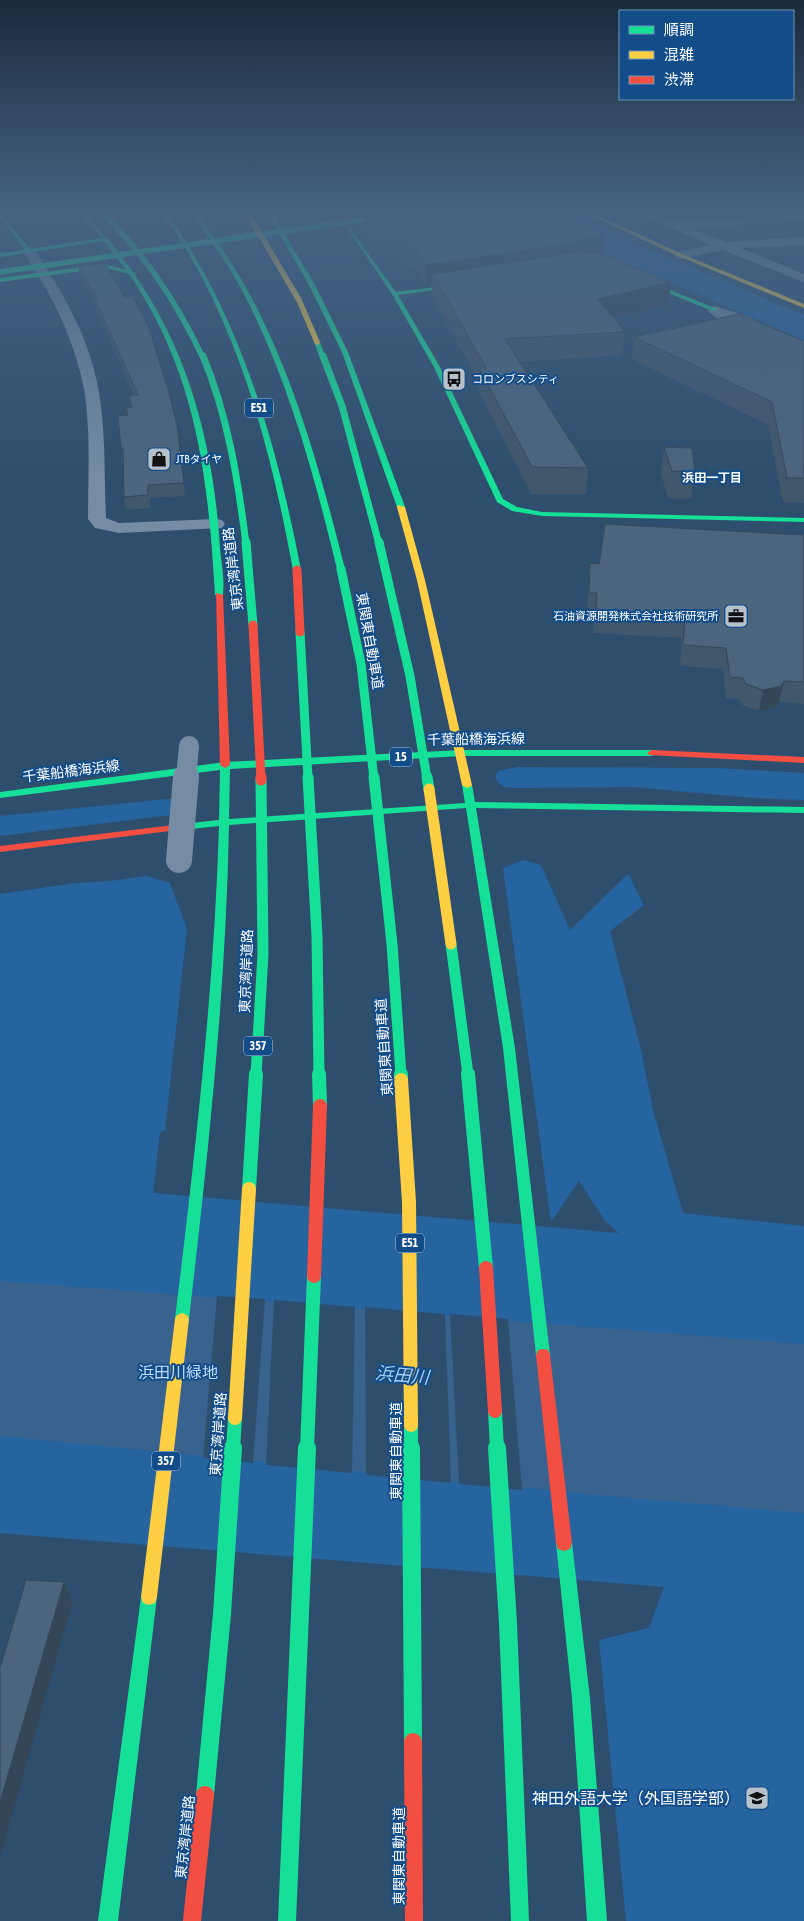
<svg xmlns="http://www.w3.org/2000/svg" width="804" height="1921" viewBox="0 0 804 1921" font-family="'Asap Condensed','Noto Sans JP',sans-serif">
<rect width="100%" height="100%" fill="#2e4e6e"/>
<path fill="#2664a0" d="M513 209H562L650 250 804 315V340L609 256Z
M518 767 717 768 804 773V800L754 798 633 787 516 788C505 788 500 787 495 777L498 771Z
M178 798 179 814 0 836V816Z
M523 860 541 865 570 930 628 874 644 905 610 931 641 1050 654 1114 683 1213 804 1226V1921H626L599 1640 649 1628 664 1587 0 1533V894L76 883 110 881 147 876 170 883 187 929 165 1130 160 1133 153 1193 619 1233 605 1221 579 1181 551 1222 503 868Z"/>
<path fill="#39638f" d="M0 1281 804 1344V1513L629 1498 0 1436Z"/>
<path fill="#2e4e6e" d="M217 1296 265 1299 253 1463 203 1458Z
M274 1300 355 1307 352 1473 266 1465Z
M365 1307 445 1314 451 1483 366 1475Z
M450 1314 508 1319 522 1490 459 1484Z"/>
<g fill="none" stroke-linecap="round" stroke-linejoin="round">
<path fill="#758ca4" fill-rule="evenodd" d="M302 209H333L328 212 272 220 266 217 272 214Z
M628 209H644L676 222 804 214V220L690 228 726 242 804 237V245L741 248 804 274V282L723 250 680 259 676 258 674 255 676 252 711 245Z
M28 246 32 247C63 291 90 339 99 392 106 434 104 476 106 518L119 523 216 519 222 520 225 524 222 528 119 533 95 528 88 519C88 476 91 431 84 389 74 338 51 292 22 250Z
M715 306 752 318 754 324 752 327C734 331 724 323 710 313L708 310 710 307Z"/>
<path fill="#16e098" fill-rule="evenodd" d="M77 209H82L106 238H110L109 240 133 272 137 274 135 275C191 356 214 451 220 548 221 561 226 585 222 597L215 595C208 477 197 374 129 274L105 268 0 282V278L105 264 126 270 104 241 0 257V253L25 250 0 217V213L30 249 102 238Z
M159 209H164L169 216C242 321 277 445 301 570L300 572 293 570C270 445 236 313 159 209Z
M188 209H193C213 235 232 262 248 291 295 378 321 474 345 569L344 571 337 569C314 474 288 379 243 292 227 263 208 236 188 209Z
M265 209H270L315 285 348 352 405 507 404 509 397 507 342 352 309 285Z
M349 227 396 292 470 283 473 285 398 295 440 367 503 499 517 507 542 512 804 518V522L542 516 512 511 497 502 434 367 392 294 347 228Z
M635 276 717 309 718 310 713 311 633 279Z
M462 750H652L657 753 652 756H462L230 769 229 819 465 803 462 785 467 782 472 785 475 802 804 807V813L476 808 515 1048 550 1355 548 1360 543 1361 538 1360 536 1355 503 1048 466 808 229 825C226 990 208 1155 189 1319L187 1323 182 1325 177 1323 175 1319C195 1155 214 991 219 826L182 830 177 827 182 824 219 820 220 770 0 798V792L225 762Z
M564 1535 570 1537 572 1543 590 1698 607 1921H587L572 1698 556 1543 558 1537Z
M149 1589 155 1591 157 1597 118 1921H98L141 1597 143 1591Z"/>
<path fill="#ffcf43" fill-rule="evenodd" d="M577 209H584L682 254 804 304V308L678 256Z
M398 505 405 507 425 580 472 785 470 787 467 788 462 785 417 580 397 507Z
M182 1313 187 1315 189 1319 157 1597 155 1603 149 1605 143 1603 141 1597 175 1319 177 1315Z"/>
<path fill="#f24e42" fill-rule="evenodd" d="M216 593 223 595 230 765 225 768 220 765Z
M652 750 804 757V763L649 755 647 753Z
M182 824 186 825 187 827 186 829 0 852V846Z
M543 1349 548 1350 550 1355 572 1543 570 1549 564 1551 558 1549 556 1543 536 1355 538 1350Z"/>
<path stroke="#758ca4" stroke-width="20" d="M186 779 189 746"/>
<path stroke="#758ca4" stroke-width="26" d="M179 860 186 777"/>
<path stroke="#16e098" stroke-width="5.5" d="M99 209C144 254 176 300 203 358
M0 272 437 209
M317 342 323 358"/>
<path stroke="#16e098" stroke-width="7" d="M203 356C228 416 238 480 246 544
M323 356 342 406 379 544"/>
<path stroke="#16e098" stroke-width="9" d="M246 542 253 625
M379 542 410 676 427 779
M341 569 361 664 374 779
M300 632 308 779"/>
<path stroke="#16e098" stroke-width="11" d="M308 777 317 936 319 1075
M374 777 392 944 401 1075
M427 777 429 789
M451 944 468 1075
M256 1075 263 954 261 780"/>
<path stroke="#16e098" stroke-width="14" d="M319 1074 320 1106
M401 1074V1080
M468 1074 486 1268
M249 1189 256 1074
M495 1411 497 1449
M411 1425V1449
M233 1449 235 1418
M307 1449 314 1276"/>
<path stroke="#16e098" stroke-width="18" d="M411 1448 413 1742
M497 1448 508 1623 520 1921
M205 1795 222 1614 233 1448
M287 1921 307 1448"/>
<path stroke="#ffcf43" stroke-width="5.5" d="M245 209 299 300 317 342"/>
<path stroke="#ffcf43" stroke-width="11" d="M429 789 451 944"/>
<path stroke="#ffcf43" stroke-width="14" d="M401 1080 409 1202 411 1425
M235 1418 249 1189"/>
<path stroke="#f24e42" stroke-width="9" d="M297 570 300 632
M253 625 261 779"/>
<path stroke="#f24e42" stroke-width="11" d="M261 777V780"/>
<path stroke="#f24e42" stroke-width="14" d="M486 1268 495 1411
M314 1276 320 1106"/>
<path stroke="#f24e42" stroke-width="18" d="M413 1742 414 1921
M192 1921 205 1795"/>
</g>
<path fill="#40576c" d="M366 215 604 254 671 282 668 305 614 318 625 332 622 355 519 362 588 468 586 494H531L479 392V381L432 297V285L426 286 418 271 366 235Z
M78 266 177 426 185 496 150 498V508L126 510 124 497 123 461 121 448 127 415 126 408 130 407 129 395H134L98 312 97 307 80 276Z
M634 337 804 341V503L783 502 768 425 632 359Z
M664 447 695 472 691 499 668 498 661 474Z
M804 535V704L779 702 777 707 759 711 742 705 739 699 726 698 723 669 680 666 682 638 593 633 594 613H587L590 563 599 564Z"/>
<path fill="#344758" d="M605 235 604 256 433 274 432 285 426 286V265Z
M671 282 668 305 596 322 598 299Z
M784 681 779 702 777 707 759 711 763 690Z
M64 1582 72 1603 0 1858V1802Z"/>
<path fill="#4b657e" stroke="#344758" d="M400 209H551L605 235 570 242 573 243 426 265 418 251 366 215Z
M579 252 602 254 671 282 598 299 625 332 505 339 588 468 532 467 479 368H486L433 274Z
M105 263 124 297 133 296 149 328 170 396 177 426 184 483 148 485V495L124 497 123 448H121L118 416 128 415 126 408 132 407 129 395H138L96 301H98L78 266Z
M739 314 804 341V478H787L772 402 634 337Z
M664 447 692 448 695 472 672 471Z
M605 524 804 535V682L784 681 781 686 763 690 746 684 743 678 730 677 726 648 683 645 685 618 596 612 597 593H589L590 563 599 564Z
M26 1580 64 1582 0 1802V1665H1Z"/>
<linearGradient id="sky" x2="0" y2="1"><stop stop-color="#192b3c"/><stop offset="0.44" stop-color="#466384"/><stop offset="1" stop-color="#466384" stop-opacity="0"/></linearGradient>
<rect width="804" height="478" fill="url(#sky)"/>
<defs>
<g id="bus-square" transform="scale(1.25)"><rect x="-9" y="-9" width="18" height="18" rx="4" fill="#b6c1cc" stroke="#134d89"/><path d="M-5-6H5V4H4V6H2V4H-2V6H-4V4H-5ZM-3.5-4V0h7V-4ZM-3.5 1.2v1.5H-2V1.2ZM2 1.2v1.5H3.5V1.2Z" fill="#111"/></g>
<g id="shop-square" transform="scale(1.25)"><rect x="-9" y="-9" width="18" height="18" rx="4" fill="#b6c1cc" stroke="#134d89"/><path d="M-5-2.5h2.3a2.7 3.5 0 0 1 5.4 0H5L5.5 6h-11ZM-1.5-2.5h3a1.5 2.3 0 0 0-3 0Z" fill="#111"/></g>
<g id="office-square" transform="scale(1.25)"><rect x="-9" y="-9" width="18" height="18" rx="4" fill="#b6c1cc" stroke="#134d89"/><path d="M-6-3h4V-5.5h4V-3h4V5H-6ZM-1-4.5V-3h2v-1.5ZM-6 0V1H6V0Z" fill="#111"/></g>
<g id="university-square" transform="scale(1.25)"><rect x="-9" y="-9" width="18" height="18" rx="4" fill="#b6c1cc" stroke="#134d89"/><path d="M0-5L7-2L0 1L-7-2ZM-4 1L0 2.5L4 1V4Q0 6-4 4Z" fill="#111"/></g>
</defs>
<g fill-rule="evenodd">
<use href="#bus-square" x="454" y="379"/>
<use href="#shop-square" x="159" y="459"/>
<use href="#office-square" x="736" y="616"/>
<use href="#university-square" x="757" y="1798"/>
</g>
<g text-anchor="middle" dominant-baseline="central" stroke-width="4" stroke-linejoin="round" paint-order="stroke">
<g font-size="11" fill="#fff" stroke="#134d89" text-anchor="start">
<text x="472" y="379">コロンブスシティ</text>
<text x="176" y="459">JTBタイヤ</text>
<text x="718" y="616" text-anchor="end">石油資源開発株式会社技術研究所</text>
</g>
<g fill="#134d89" stroke="#b8cadc" stroke-width="1">
<rect x="245" y="398.5" width="28" height="19" rx="4"/>
<rect x="390" y="747.5" width="22" height="19" rx="4"/>
<rect x="244" y="1036.5" width="28" height="19" rx="4"/>
<rect x="396" y="1233.5" width="28" height="19" rx="4"/>
<rect x="152" y="1451.5" width="28" height="19" rx="4"/>
</g>
<g font-size="12" font-weight="bold" fill="#fff">
<text x="259" y="408">E51</text>
<text x="401" y="757">15</text>
<text x="258" y="1046">357</text>
<text x="410" y="1243">E51</text>
<text x="166" y="1461">357</text>
</g>
<g font-size="12" font-weight="bold" fill="#fff" stroke="#134d89">
<text x="712" y="478">浜田一丁目</text>
</g>
<g font-size="14" fill="#fff" stroke="#134d89">
<text transform="translate(233 569) rotate(-97)">東京湾岸道路</text>
<text transform="translate(370 641) rotate(80)">東関東自動車道</text>
<text transform="translate(476 739) rotate(-1)">千葉船橋海浜線</text>
<text transform="translate(71 771) rotate(-7)">千葉船橋海浜線</text>
<text transform="translate(246 971) rotate(-88)">東京湾岸道路</text>
<text transform="translate(384 1047) rotate(-94)">東関東自動車道</text>
<text transform="translate(218 1434) rotate(-86)">東京湾岸道路</text>
<text transform="translate(396 1451) rotate(-90)">東関東自動車道</text>
<text transform="translate(185 1837) rotate(-84)">東京湾岸道路</text>
<text transform="translate(399 1856) rotate(-90)">東関東自動車道</text>
</g>
<g font-size="16" fill="#c0defc" stroke="#134d89">
<text x="178" y="1372">浜田川緑地</text>
</g>
<g font-size="16" fill="#fff" stroke="#134d89" text-anchor="end">
<text x="740" y="1798">神田外語大学（外国語学部）</text>
</g>
<g font-size="18" font-style="italic" fill="#a5cff7" stroke="#134d89">
<text transform="translate(402 1375) rotate(5)">浜田川</text>
</g>
</g>
<rect x="619" y="10" width="175" height="90" fill="#134d89" stroke="#7194b8"/>
<rect x="629" y="26" width="25" height="8" fill="#16e098" stroke="#7194b8"/>
<text x="664" y="35" font-size="15" fill="#ffffff">順調</text>
<rect x="629" y="51" width="25" height="8" fill="#ffcf43" stroke="#7194b8"/>
<text x="664" y="60" font-size="15" fill="#ffffff">混雑</text>
<rect x="629" y="76" width="25" height="8" fill="#f24e42" stroke="#7194b8"/>
<text x="664" y="85" font-size="15" fill="#ffffff">渋滞</text>
</svg>
